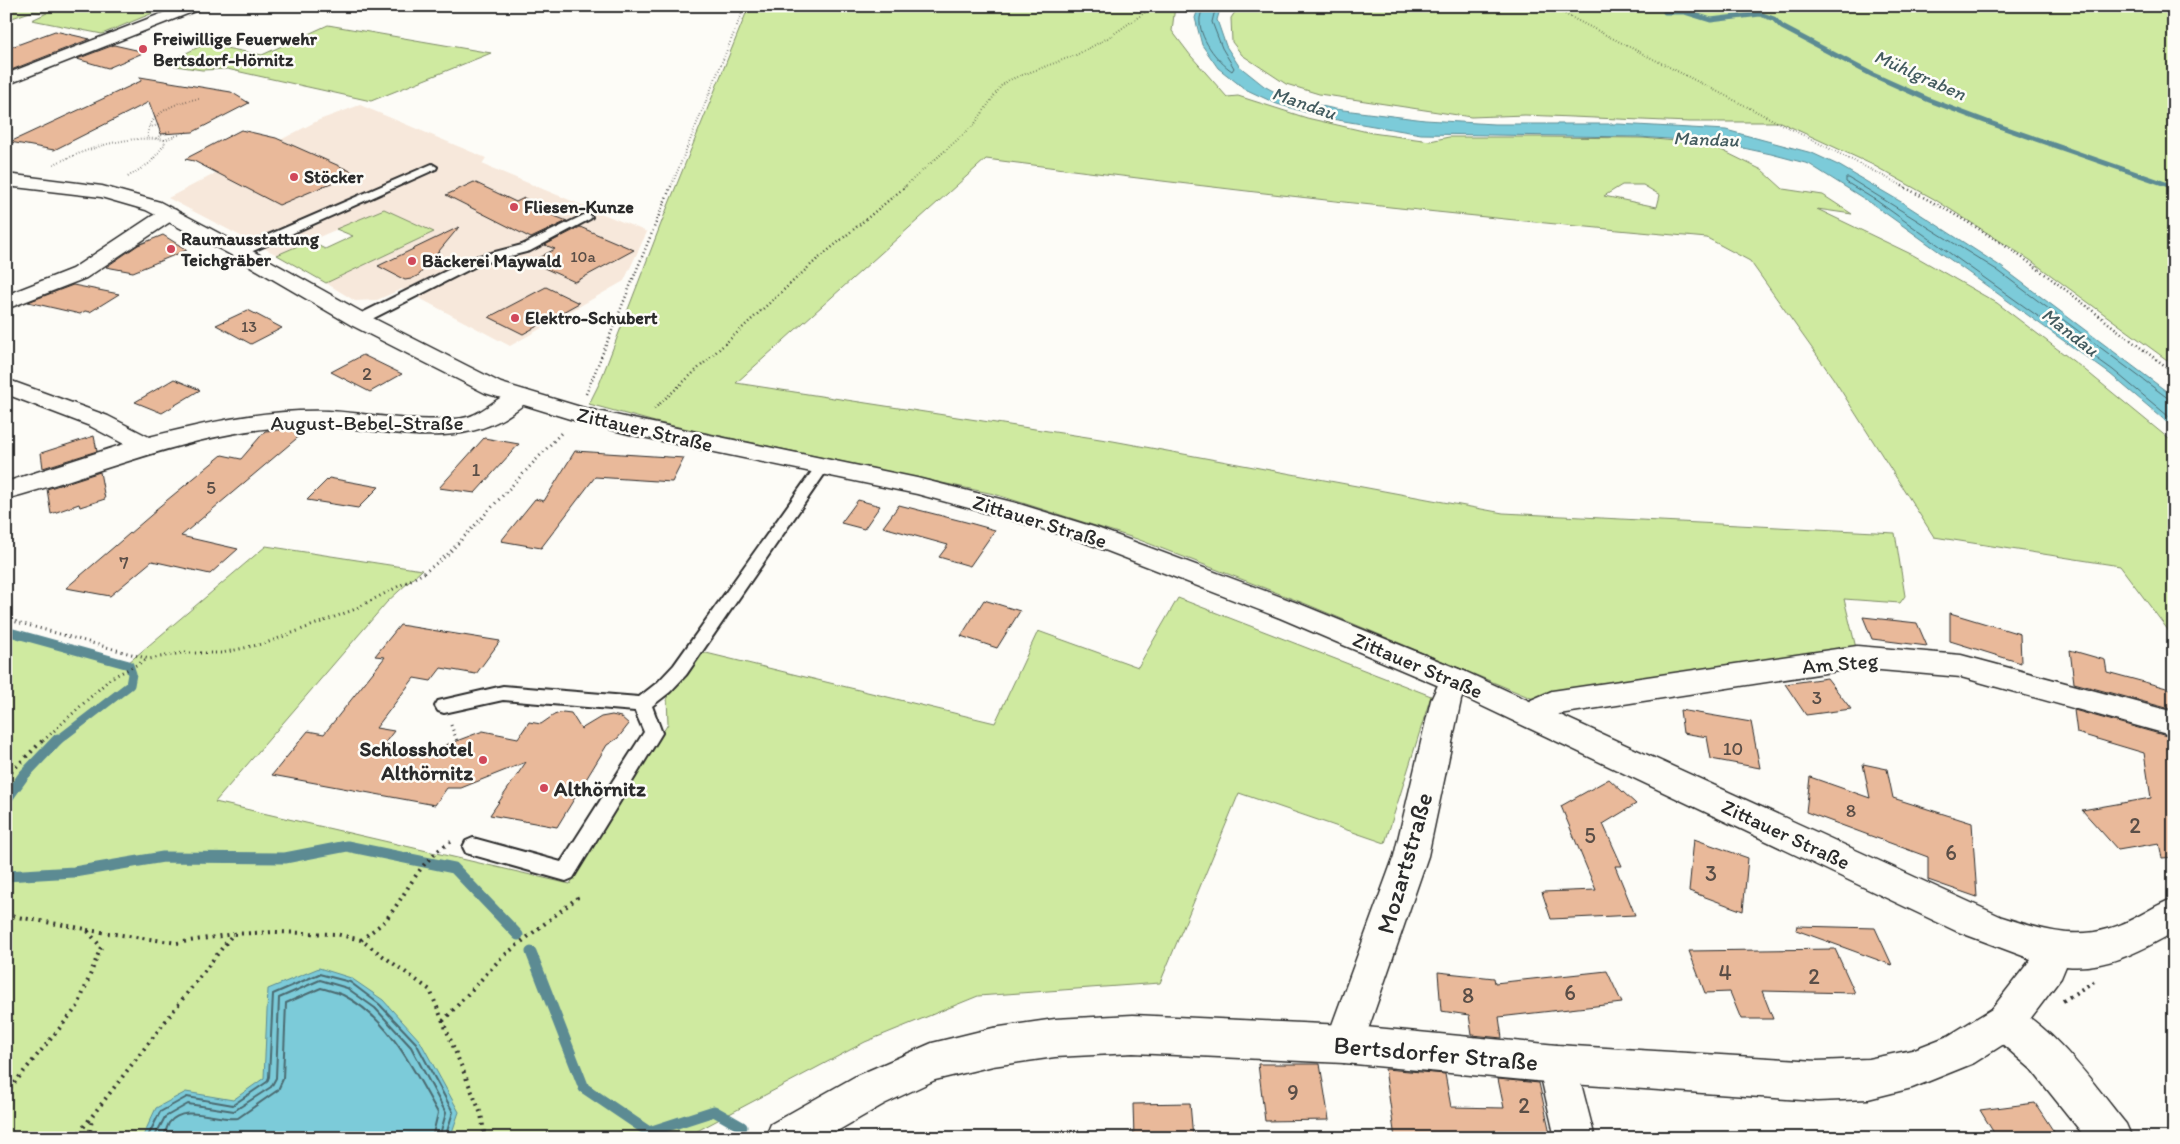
<svg xmlns="http://www.w3.org/2000/svg" width="2180" height="1144" viewBox="0 0 2180 1144" font-family="Itim,sans-serif">
<rect width="100%" height="100%" fill="#fdfcf7"/>
<filter id="ink" filterUnits="userSpaceOnUse"><feTurbulence type="fractalNoise" baseFrequency=".02" numOctaves="2"/><feDisplacementMap in="SourceGraphic" scale="10" xChannelSelector="R" yChannelSelector="G"/><feConvolveMatrix kernelMatrix="1 2 1 2 8 2 1 2 1" color-interpolation-filters="sRGB"/></filter>
<g filter="url(#ink)">
<path fill="#f7e8db" d="M360 105 486 158 482 164 647 232 624 281 510 346 402 289 377 300 355 301 326 283 434 232 384 209 277 255 168 198 319 120Z"/>
<path fill="#cfeaa0" stroke="#7d8a66" fill-rule="evenodd" d="M6 6H170L102 34 32 20 47 13 30 12 6 20Z
M749 6H1175L1172 31 1191 56 1227 97 1238 96 1307 118 1372 133 1430 141 1449 137H1545L1643 138 1709 144 1762 170 1783 189 1823 195 1852 214 1817 209 1913 255 1997 303 2085 370 2174 443V638L2120 566 1934 537 1833 378 1750 261 1707 238C1466 217 1226 190 986 159L736 383 1113 441 1503 513 1895 533 1905 596 1900 603 1844 599 1857 652 1538 701 1306 604 1137 539 994 494 655 422 589 404 600 382 664 216ZM1622 185H1643L1660 195 1657 207 1604 196Z
M1239 6H2174V365L2030 260 1934 199 1871 164 1780 122H1689L1525 115 1471 117 1319 94 1286 84 1242 55 1232 42 1231 18Z
M328 25 491 53 371 101 227 69 202 70 163 64 205 44 262 55Z
M384 209 434 232 326 283 277 255 309 241 325 249 353 236 336 229Z
M266 546 422 570 387 602 215 802 570 884 668 724 667 696 702 652 995 723 1038 631 1138 667 1178 598 1431 696 1385 843 1239 793 1160 983 978 996 865 1042 684 1138H6V629L128 663Z"/>
<path fill="#7ccbd9" stroke="#5c8b93" d="M1199 6H1221L1217 20 1226 46 1239 66 1264 86 1286 98 1335 109 1425 120 1494 124H1618L1726 130 1812 153 1838 165 1903 203 2000 266 2174 397V428L2110 374 1874 205 1809 164 1771 154 1715 142 1638 137 1421 134 1326 118 1277 104 1245 89 1218 68 1202 45 1195 18Z
M319 968 351 978 383 1000 420 1041 459 1112 450 1138H142L156 1108 186 1092 233 1100 264 1078 268 989Z"/>
<g fill="none" stroke-linecap="round" stroke-linejoin="round">
<path stroke="#4b6b71" stroke-width="1" d="M1203 6C1202 10 1201 14 1200 18 1198 37 1217 61 1232 71L1234 68 1222 48 1212 22 1216 6
M2174 400 2169 399 1997 270 1849 178H1846V182L1877 201 2113 370 2174 421"/>
<path stroke="#4b6b71" stroke-width="2" d="M147 1138 160 1112 187 1097 233 1105 267 1082 269 1077 273 994 319 974 350 982 379 1004 416 1043 453 1112 445 1138
M154 1138 165 1117 188 1104 234 1111 271 1087 276 1078 279 998 320 980 347 988 375 1008 411 1047 446 1113 439 1138
M163 1138C165 1133 167 1127 169 1123 184 1103 217 1121 238 1118L278 1090 283 1079 286 1003 321 988C328 990 336 992 343 995 389 1018 414 1070 438 1113L432 1138"/>
<path stroke="#5c8b93" stroke-width="5" d="M1632 6 1643 8 1649 6
M1666 6 1670 8 1665 12H1685L1711 20 1760 14 1774 19 1782 27 1873 75 1929 100 1990 123 2174 187"/>
<path stroke="#5c8b93" stroke-width="7" d="M2171 186 2174 187"/>
<path stroke="#5c8b93" stroke-width="9" d="M6 631 129 665 132 674 130 685 57 741"/>
<path stroke="#5c8b93" stroke-width="11" d="M6 800 24 775 58 739
M6 876 74 872 163 857 285 858 347 846 454 868 518 935
M531 952 584 1088 649 1132 714 1111 742 1127
M934 1138 941 1136 946 1138"/>
</g>
<path fill="#e9b99a" stroke="#2b2b2b" d="M55 31 90 39 6 72V49Z
M114 45 145 52 108 68 77 59Z
M140 77 231 92 249 103 193 132 161 134 149 102 54 150 10 142 141 81Z
M241 130 276 138 355 173 279 205 194 161 185 159Z
M474 182 516 202 524 198 556 213 552 215 567 221 531 238 446 195Z
M459 227 419 275 411 279 405 280 378 266Z
M580 227 634 250 575 282 531 262 555 249 545 245Z
M163 235 187 250 133 272 106 267 138 245Z
M73 285 119 294 90 312 85 311 80 314 28 302Z
M546 287 579 303 523 334 489 317Z
M248 310 282 328 251 344 216 325Z
M363 355 402 374 370 392 331 372Z
M174 379 200 390 162 413 135 402Z
M309 428 181 536 238 549 210 574 152 561 110 596 66 588 157 510H155L222 455 241 459 265 431Z
M94 436 97 451 43 468 41 453Z
M484 438 519 444 475 493 439 488Z
M575 451 684 458 672 482 595 477 541 548 501 541 535 499 544 501Z
M100 472 105 499 80 507 79 504 51 514 47 489Z
M329 478 379 487 358 508 307 500Z
M858 500 880 506 864 529 841 523Z
M899 505 966 522 995 530 970 566 939 557 948 545 883 527Z
M984 600 1020 611 997 648 961 636Z
M1950 613 2020 634 2021 663 1950 641Z
M1863 617 1917 623 1927 646 1872 639Z
M400 625 500 641 476 674 441 668 431 681 414 678 376 728 394 731 384 744 427 752 483 731 518 738 529 722 541 724 554 715 563 712 571 713 581 729 601 717 612 715 621 717 629 724 618 738 607 745 557 827 490 815 526 762 461 788H447L435 805 272 775 308 731 324 734 385 657 375 656Z
M2070 650 2105 660 2107 672 2174 690V710L2074 683Z
M1827 678 1851 709 1806 715 1785 684Z
M1680 710 1751 722 1760 768 1711 759 1707 737 1683 733Z
M2074 710 2174 738V857L2162 858 2159 843 2118 850 2082 810 2151 798 2144 753 2077 733Z
M1863 764 1887 769 1893 798 1972 823 1977 897 1928 880V857L1806 812 1810 777 1870 798Z
M1609 779 1636 804 1603 824 1622 866H1615L1635 915 1551 919 1542 892 1596 890 1561 806Z
M1694 839 1748 858 1743 911 1689 891Z
M1797 926 1875 928 1892 965 1796 930Z
M1835 949 1855 993 1762 991 1773 1019H1741L1730 992 1705 993 1689 951Z
M1607 971 1622 1003 1499 1017 1502 1038 1472 1035 1469 1015 1441 1011 1438 972 1494 978 1495 983Z
M1258 1064H1320L1329 1120 1265 1121Z
M1385 1069 1445 1074 1451 1107 1504 1108 1498 1079 1539 1083 1550 1133 1494 1131 1496 1138H1395Z
M1190 1103 1193 1138H1134L1133 1104Z
M2035 1103 2058 1138H1997L1980 1110Z"/>
<g fill="none" stroke-linecap="round" stroke-linejoin="round">
<g stroke="#2b2b2b" stroke-width="4">
<path id="lane" d="M432 164 437 167 436 169 244 255 240 256 234 252 236 249Z
M586 214 590 215 592 217 590 219 530 251 480 264 364 323H354L353 320 354 317 472 258 522 245Z
M823 461 828 463 830 466 686 675 670 692 652 706 662 733 573 878 566 881 466 853 463 847 466 841 473 838 561 862 644 732 635 711 503 700 444 713 438 711 435 706 438 701 503 686 639 697 658 682 674 665 818 463Z"/>
</g>
<g stroke="#2b2b2b" stroke-width="3">
<path id="street" d="M169 208 176 210 179 214 176 218 86 278 6 309V295L72 269 152 216Z
M6 379 108 416 149 437C208 422 267 409 328 411 367 413 406 422 445 419 455 419 466 419 475 414 493 406 508 386 528 391L532 396C527 403 519 408 512 413 454 454 377 426 311 426 204 426 108 472 6 499V482L124 444 90 426 6 394Z
M1857 646 1961 655 2174 712V736L1961 677 1857 668 1559 714 1554 717 1549 727 1538 730 1527 727 1523 718 1531 700 1552 691Z
M1455 668 1466 672 1470 680 1461 700 1428 856 1363 1044 1358 1057 1344 1063 1330 1057 1325 1044 1394 856 1431 700 1444 672Z
M2005 1004C2052 1023 2094 1085 2126 1124L2132 1138H2086L2031 1069 1992 1035 1986 1022 1992 1009Z
M1557 1045 1571 1050 1576 1064 1595 1138H1555L1538 1064 1543 1050Z"/>
</g>
<g stroke="#2b2b2b" stroke-width="3">
<path id="secondary" d="M181 6H202L200 9 6 85V74Z
M6 174 102 186 160 202 247 248 367 315 501 383 584 408 633 419 917 478 1016 503 1097 528 1300 604 1466 672 2002 917C2036 928 2072 940 2108 929 2131 923 2151 907 2174 898V932C2141 951 2105 970 2066 966L2061 978 2018 1035 1974 1063 1912 1088 1868 1099 1817 1101 1557 1083 1344 1063 1133 1053 1055 1057 993 1066 935 1080 884 1104 825 1138H765L771 1124 856 1076 932 1043 993 1028 1055 1019 1133 1015 1344 1025 1557 1045 1817 1061 1868 1059 1912 1050 1948 1036 1992 1009 2031 959 1956 931 1444 688 1280 618 1079 540 1009 519 917 494 633 435 570 419 485 393 351 325 233 256 146 210 101 197 6 186Z"/>
</g>
<path stroke="#2b2b2b" stroke-width="2" stroke-dasharray="0.5 2.5" stroke-linecap="butt" d="M1549 6 1905 187
M149 127 160 125
M148 137C145 114 182 99 200 99
M156 138 170 131
M164 140 187 132
M54 164C88 149 126 134 164 140L165 144 150 163 126 178
M671 187 745 6
M904 187 974 125 1001 86 1009 80 1076 55 1108 38 1154 6"/>
<path stroke="#2b2b2b" stroke-width="2.5" stroke-dasharray="1 3" stroke-linecap="butt" d="M1902 186C1945 208 1988 233 2027 261 2077 297 2124 337 2174 372
M586 394 671 186
M654 409 813 263 906 186"/>
<path stroke="#2b2b2b" stroke-width="3" stroke-dasharray="1 4" stroke-linecap="butt" d="M6 619 149 659 182 653H222L266 643 353 610 424 573 448 554 563 431
M451 725 457 741
M43 741 111 678 148 659"/>
<path stroke="#2b2b2b" stroke-width="4" stroke-dasharray="2 5" stroke-linecap="butt" d="M6 777 44 739
M6 915 86 929 101 947 78 1006 6 1093
M87 930 177 943 233 934
M361 940C370 932 381 926 388 917 409 890 420 859 451 842
M2063 1001 2096 980
M443 1021 501 958 577 898 575 894
M75 1138 233 934 275 932 336 934 361 940 430 990 481 1114 485 1138
M89 1138 92 1119"/>
<use href="#lane" fill="#fdfcf7" fill-rule="evenodd"/>
<use href="#street" fill="#fdfcf7" fill-rule="evenodd"/>
<use href="#secondary" fill="#fdfcf7" fill-rule="evenodd"/>
</g>
</g>
<g fill="#d1495b" stroke="#fdfcf7" stroke-width="2">
<circle cx="143" cy="49" r="5"/>
<circle cx="294" cy="177" r="5"/>
<circle cx="514" cy="207" r="5"/>
<circle cx="171" cy="249" r="5"/>
<circle cx="412" cy="261" r="5"/>
<circle cx="515" cy="318" r="5"/>
<circle cx="483" cy="760" r="5"/>
<circle cx="544" cy="788" r="5"/>
</g>
<g text-anchor="middle" dominant-baseline="central" stroke-width="5" stroke-linejoin="round" paint-order="stroke">
<g font-size="16" fill="#5a4e47">
<text x="583" y="256">10a</text>
<text x="249" y="326">13</text>
</g>
<g font-size="18" font-weight="bold" fill="#2b2b2b" stroke="#fdfcf7" text-anchor="start">
<text x="153" y="39">Freiwillige Feuerwehr<tspan x="153" dy="21">Bertsdorf-Hörnitz</tspan></text>
<text x="304" y="177">Stöcker</text>
<text x="524" y="207">Fliesen-Kunze</text>
<text x="181" y="239">Raumausstattung<tspan x="181" dy="21">Teichgräber</tspan></text>
<text x="422" y="261">Bäckerei Maywald</text>
<text x="525" y="318">Elektro-Schubert</text>
</g>
<g font-size="19" font-style="italic" fill="#435b5f" stroke="#fdfcf7">
<text transform="translate(1920 75) rotate(24)">Mühlgraben</text>
<text transform="translate(1304 103) rotate(19)">Mandau</text>
<text transform="translate(1706 139) rotate(2)">Mandau</text>
<text transform="translate(2070 332) rotate(38)">Mandau</text>
</g>
<g font-size="19" fill="#5a4e47">
<text x="367" y="373">2</text>
<text x="476" y="469">1</text>
<text x="211" y="487">5</text>
<text x="124" y="562">7</text>
<text x="1817" y="697">3</text>
<text x="1733" y="748">10</text>
<text x="1851" y="810">8</text>
</g>
<g font-size="21" fill="#2b2b2b" stroke="#fdfcf7">
<text x="367" y="422">August-Bebel-Straße</text>
<text transform="translate(645 429) rotate(13)">Zittauer Straße</text>
<text transform="translate(1040 521) rotate(17)">Zittauer Straße</text>
<text transform="translate(1840 663) rotate(-5)">Am Steg</text>
<text transform="translate(1418 665) rotate(23)">Zittauer Straße</text>
<text transform="translate(1786 834) rotate(25)">Zittauer Straße</text>
</g>
<g font-size="21" font-weight="bold" fill="#2b2b2b" stroke="#fdfcf7" text-anchor="end">
<text x="473" y="748">Schlosshotel<tspan x="473" dy="24">Althörnitz</tspan></text>
<text x="554" y="788" text-anchor="start">Althörnitz</text>
</g>
<g font-size="22" fill="#5a4e47">
<text x="2135" y="825">2</text>
<text x="1590" y="835">5</text>
<text x="1951" y="852">6</text>
<text x="1711" y="873">3</text>
<text x="1725" y="972">4</text>
<text x="1814" y="976">2</text>
<text x="1570" y="992">6</text>
<text x="1468" y="995">8</text>
<text x="1293" y="1092">9</text>
<text x="1524" y="1105">2</text>
</g>
<g font-size="25" fill="#2b2b2b" stroke="#fdfcf7">
<text transform="translate(1404 863) rotate(-74)">Mozartstraße</text>
<text transform="translate(1436 1053) rotate(5)">Bertsdorfer Straße</text>
</g>
</g>
<rect width="2180" height="1144" fill="none" stroke="#fdfcf7" stroke-width="25"/>
<rect x="12" y="12" width="2155" height="1119" fill="none" stroke="#2b2b2b" stroke-width="2" filter="url(#ink)"/>
</svg>
